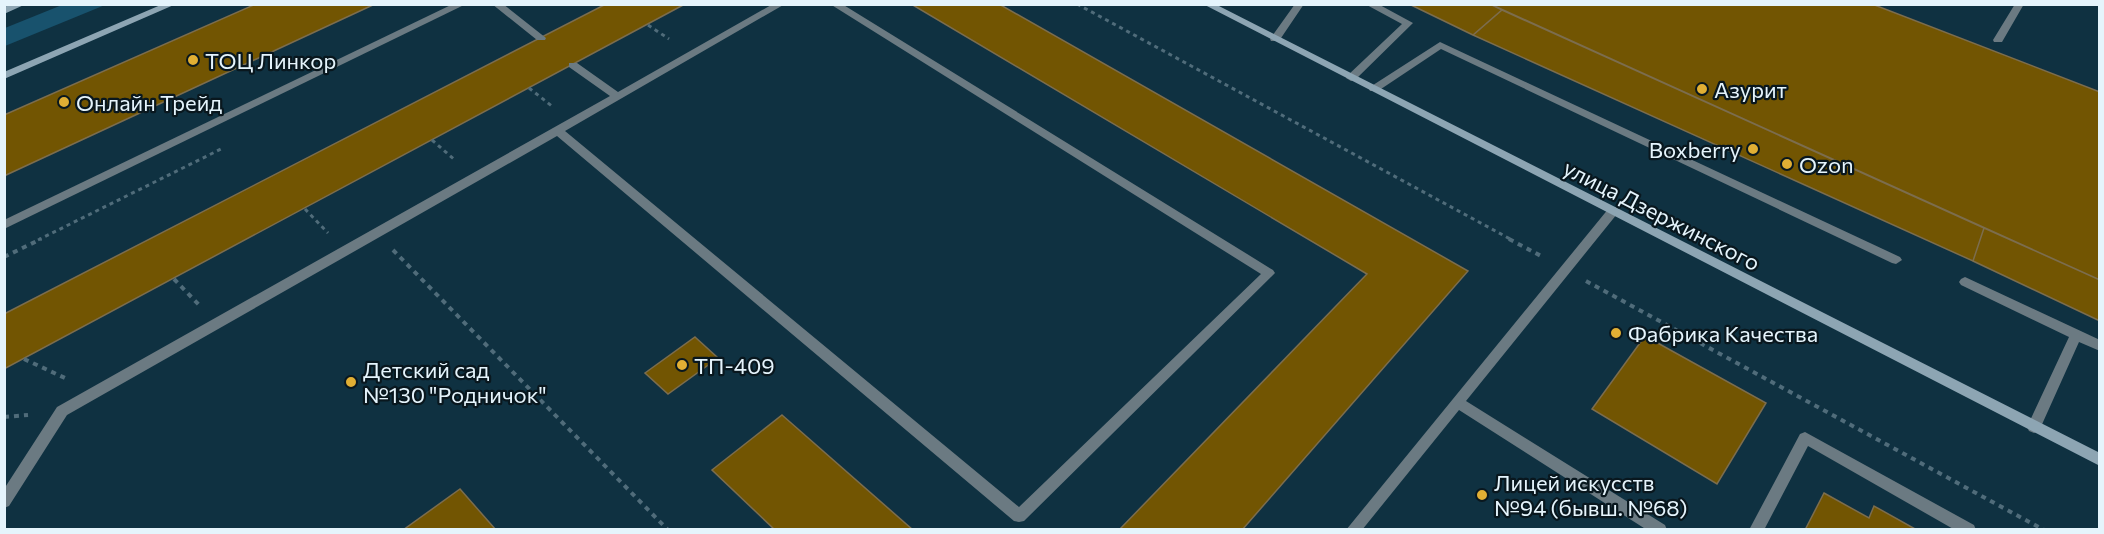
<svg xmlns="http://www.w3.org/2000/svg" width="2104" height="534" viewBox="0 0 2104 534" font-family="Commissioner,sans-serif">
<rect width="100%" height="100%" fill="#0f3141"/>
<path fill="#18526d" d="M62 5H105L5 46V28Z"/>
<path fill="#725502" stroke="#7c6d4e" stroke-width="1.5" d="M256 4H375L4 176V115Z
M606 4H685L4 369V314Z
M911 4H999L1468 271 1242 530H1119L1367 274Z
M1409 4H1490L1502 10 1473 35Z
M1490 4H1872L2100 92V280Z
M1502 10 1984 228 1973 261 1473 35Z
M1984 228 2100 280V321L1973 261Z
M1645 336 1766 403 1717 484 1592 409Z
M695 337 718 358 668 394 645 373Z
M782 415 913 530H775L712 470Z
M460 489 496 530H403Z
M1824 493 1869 518 1874 506 1917 530H1805Z"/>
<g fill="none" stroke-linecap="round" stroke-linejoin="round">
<path stroke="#506c7a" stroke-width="3" stroke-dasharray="4 4" stroke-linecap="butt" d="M1077 4 1512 240
M648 25 669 39
M529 88 553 107
M432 140 456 161
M305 209 328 233
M38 240 221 149"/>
<path stroke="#506c7a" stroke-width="4" stroke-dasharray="5 5" stroke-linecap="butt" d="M1509 239 1543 257
M393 250 668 530
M4 257 41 239
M174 279 200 306
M1586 281 2044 530
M24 359 65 378
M4 417 28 415"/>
<path fill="#6b7a82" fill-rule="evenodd" d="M492 4H503L546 38 545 40H537Z
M773 4H785L565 131 1019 507 1261 274 830 4H842L1273 270 1275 273 1024 521 1019 522 1014 521 557 136 67 415 9 506 4 508V489L57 407 610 96 569 67V63H577L618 92Z
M1295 4H1304L1279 41H1271L1270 39Z
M1365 4H1378L1413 23 1355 80 1351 81 1346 78 1347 76 1402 24Z
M2015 4H2024L2002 42H1994L1993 40Z
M1440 42 1900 257 1902 260 1896 264 1892 263 1441 49 1378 91H1370L1369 89 1370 87Z
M1613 207 1617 208 1619 211 1617 214 1466 401 1665 525 1667 530H1647L1459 410 1362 530H1346L1609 208Z
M1965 277 2100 340V351L2079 342 2039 431 2034 433 2029 431 2027 427 2069 337 1961 285 1959 282 1961 279Z
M1805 432 1974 525 1976 530H1955L1808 446 1764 530H1749L1800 434Z"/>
<path fill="#6b7a82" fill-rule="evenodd" d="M453 4H466L4 229V220Z"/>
<path fill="#8da5b3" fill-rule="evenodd" d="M12 4H26L4 14V7Z
M163 4H176L4 79V72Z
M1203 4H1215L2100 453V466Z"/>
</g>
<g fill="#e1af34" stroke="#09171e" stroke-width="2">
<circle cx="193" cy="60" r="6"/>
<circle cx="1702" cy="89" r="6"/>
<circle cx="64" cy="102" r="6"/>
<circle cx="1753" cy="149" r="6"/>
<circle cx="1787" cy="164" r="6"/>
<circle cx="1616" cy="333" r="6"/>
<circle cx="682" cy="365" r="6"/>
<circle cx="351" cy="382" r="6"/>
<circle cx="1482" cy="495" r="6"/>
</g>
<g text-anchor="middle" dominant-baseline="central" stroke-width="4.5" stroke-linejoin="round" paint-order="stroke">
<g font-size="22" fill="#e5f4fc" stroke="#09171e" text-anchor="start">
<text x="205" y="60">ТОЦ Линкор</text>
<text x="1714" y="89">Азурит</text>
<text x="76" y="102">Онлайн Трейд</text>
<text x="1741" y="149" text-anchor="end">Boxberry</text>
<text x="1799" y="164">Ozon</text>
<text x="1628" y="333">Фабрика Качества</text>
<text x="694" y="365">ТП-409</text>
<text x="363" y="369">Детский сад<tspan x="363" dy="25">№130 "Родничок"</tspan></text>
<text x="1494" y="482">Лицей искусств<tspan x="1494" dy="25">№94 (бывш. №68)</tspan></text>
</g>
<g font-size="22" fill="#e5f4fc" stroke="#09171e">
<text transform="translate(1662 215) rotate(27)">улица Дзержинского</text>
</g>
</g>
<rect width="2104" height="534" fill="none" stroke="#e5f4fc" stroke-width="12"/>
</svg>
